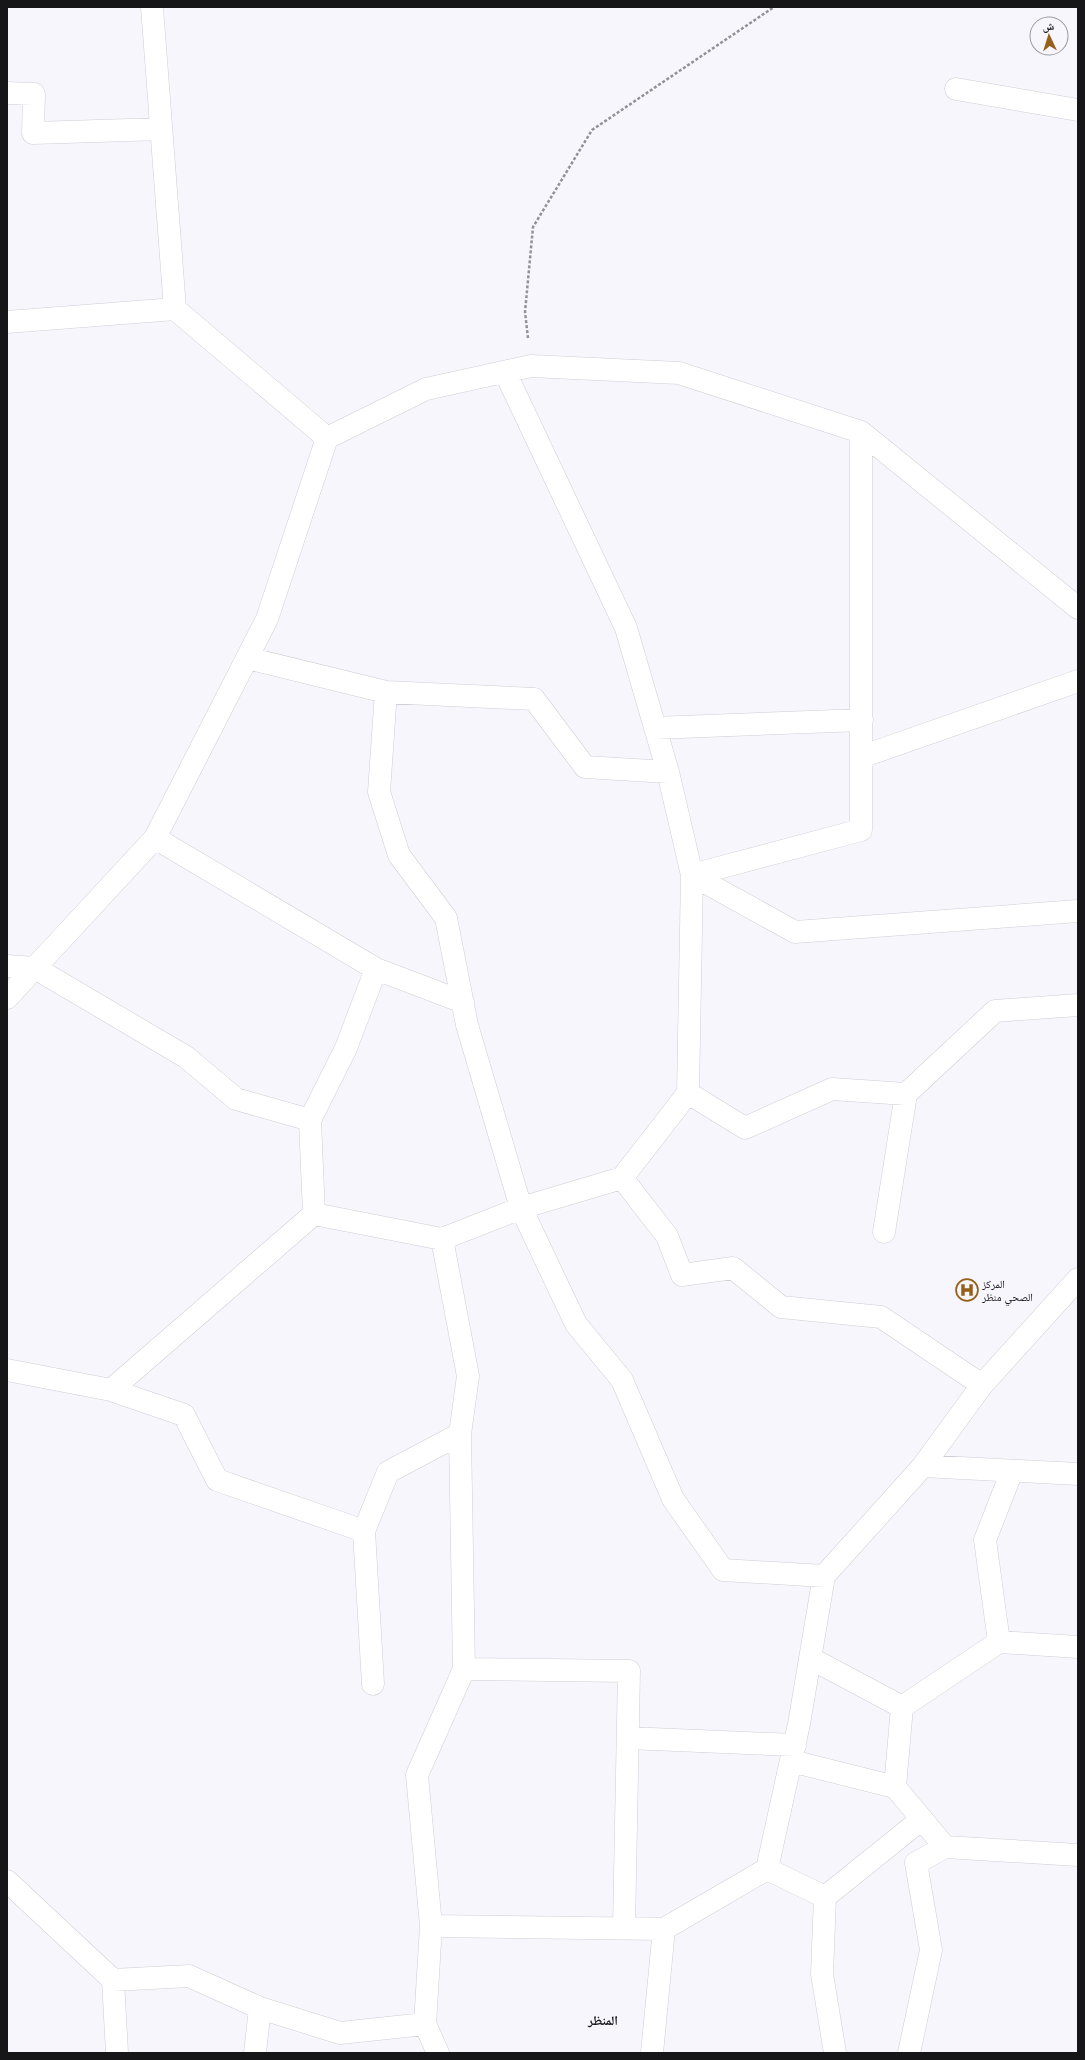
<svg xmlns="http://www.w3.org/2000/svg" width="1085" height="2060" viewBox="0 0 1085 2060" font-family="Quicksand,'Noto Naskh Arabic',sans-serif">
<rect width="100%" height="100%" fill="#f7f6fd"/>
<g fill="none" stroke-linecap="round" stroke-linejoin="round">
<g stroke="#cfced5" stroke-width="23">
<path id="minor" d="M152 7 175 309 327 438
M956 89 1078 110
M7 93 34 94 33 133 161 129
M7 322 175 309
M861 432V830L692 875 795 932 1078 911
M247 658 386 692 534 699 585 767 668 772
M386 692 379 792 399 855 446 918 467 1025 521 1208 576 1324 622 1380 673 1499 723 1570 824 1576
M655 728 862 720
M861 757 1078 681
M155 838 376 969 463 1002
M7 966 35 968 186 1057 236 1099 310 1120
M7 998 155 838 267 619 327 438 426 389 531 366 679 373 861 432 1078 608
M688 1093 745 1128 832 1089 906 1094
M622 1178 667 1236 682 1275 733 1268 781 1307 881 1317 982 1385
M314 1214 442 1239 521 1208 622 1178 688 1093 692 875 668 772 626 628 505 372
M884 1232 906 1094 995 1011 1078 1005
M7 1370 111 1390 184 1415 217 1480 364 1531
M111 1390 314 1214 310 1120 346 1048 376 969
M923 1466 1078 1474
M999 1642 985 1540 1012 1471
M810 1658 902 1707
M464 1669 629 1671 624 1928
M373 1684 364 1531 388 1472 460 1434 468 1376 442 1239
M628 1738 795 1745
M791 1761 895 1787 945 1847 1078 1855
M895 1787 902 1707 999 1642 1078 1647
M767 1869 825 1897
M7 1881 113 1980 117 2053
M431 1926 664 1929
M113 1980 189 1976 260 2008 340 2033 425 2024
M255 2053 260 2008
M438 2053 425 2024 431 1926 417 1775 464 1669 460 1434
M652 2053 664 1929 767 1869 799 1724 824 1576 923 1466 982 1385 1078 1279
M835 2053 822 1974 825 1897 922 1819
M909 2053 931 1950 916 1863 945 1847"/>
</g>
<path stroke="#929196" stroke-width="2.5" stroke-dasharray="3 2" stroke-linecap="butt" d="M528 338 525 312 533 227 592 130 774 7"/>
<use href="#minor" stroke="#fff" stroke-width="22"/>
</g>
<defs>
<g id="hospital-ring" transform="scale(1.15)"><circle r="9.5" fill="#f7f6fd" stroke="#966018" stroke-width="1.5"/><path d="M-5-5h3v3.5h4V-5h3V5h-3V1.5h-4V5h-3Z" fill="#966018"/></g>
</defs>
<g fill-rule="evenodd">
<use href="#hospital-ring" x="967" y="1290"/>
</g>
<g text-anchor="middle" dominant-baseline="central" stroke-width="4" stroke-linejoin="round" paint-order="stroke">
<g font-size="11" fill="#161618" stroke="#f7f6fd" text-anchor="start">
<text x="982" y="1284">المركز<tspan x="982" dy="13">الصحي منظر</tspan></text>
</g>
<g font-size="13" font-weight="bold" fill="#161618" stroke="#f7f6fd">
<text x="603" y="2020">المنظر</text>
</g>
</g>
<rect width="1085" height="2060" fill="none" stroke="#161618" stroke-width="16"/>
<g transform="translate(1049 36) rotate(356)"><circle r="19" fill="#f7f6fd" stroke="#9d9ca1"/>
<path d="M0-3L7 15L0 10L-7 15Z" fill="#966018"/>
<text y="-6" font-size="11" font-weight="bold" text-anchor="middle" fill="#161618">ش</text>
</g>
</svg>
